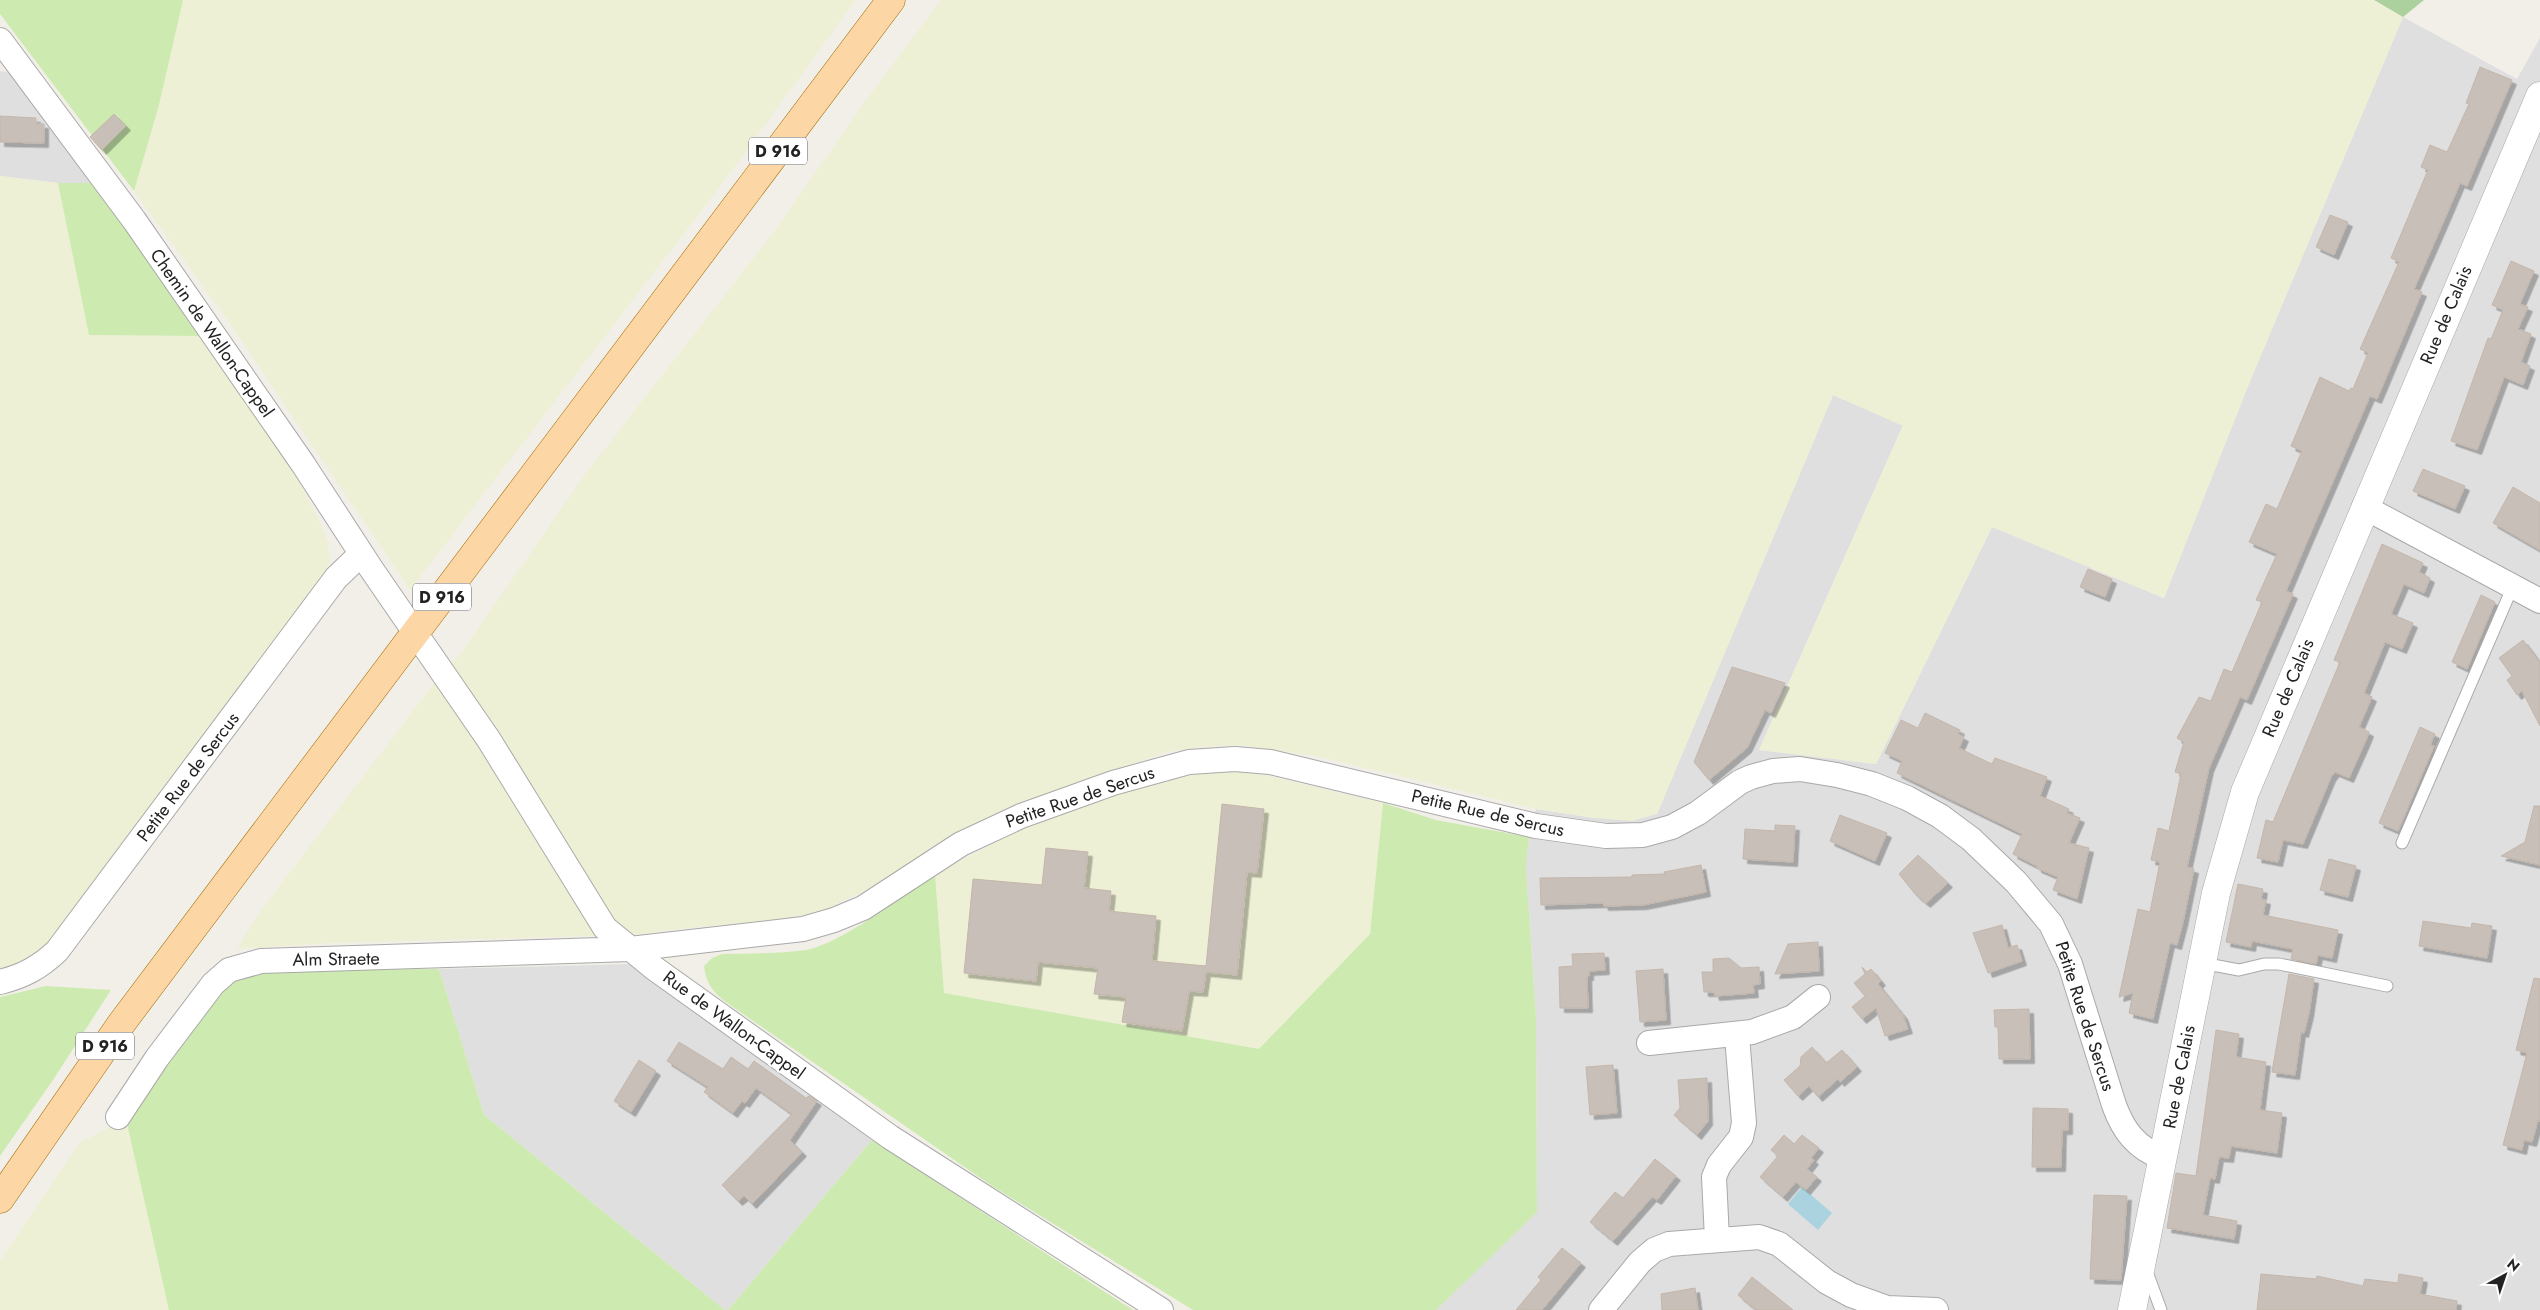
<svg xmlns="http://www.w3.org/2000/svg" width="2540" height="1310" viewBox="0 0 2540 1310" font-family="Jost,sans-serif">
<defs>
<filter id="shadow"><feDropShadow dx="4.5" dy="4.5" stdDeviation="0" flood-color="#0004"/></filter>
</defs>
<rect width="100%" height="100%" fill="#f2efe9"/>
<path fill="#e0dfdf" d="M2403 17 2517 79 2540 38V1310H1434L1537 1211 1536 1016 1526 868 1529 837 1536 809 1595 818 1657 814 1833 395 1903 425 1759 750 1876 764 1992 527 2164 598 2248 386Z
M0 71 19 73 101 183H57L0 176Z
M630 964 872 1140 728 1310H725L484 1115 439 969Z"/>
<path fill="#eef0d5" d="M182 0H856L722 184 410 590 233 328 134 191 159 105Z
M941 0H2372L2403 17 2248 386 2164 598 1992 527 1876 764 1759 750 1903 426 1833 395 1657 814 1632 821 1595 818 1536 809 1316 756 1240 745 1202 747 1167 752 1004 809 899 874 818 913 765 923 705 926 632 935 331 943 237 949 256 917 441 674 459 656 586 473 773 233 866 100Z
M0 176 58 183 89 335 201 336 292 468 318 518 328 542 330 561 321 585 46 948 18 965 0 969Z
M1225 771 1256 773 1383 803 1370 934 1259 1049 944 993 935 874 1031 824 1129 790 1197 774Z
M126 1119 169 1310H0V1261L3 1256 79 1143Z"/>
<path fill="#cdebb0" d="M0 0H183L159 105 134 191 0 14Z
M58 183H101L201 336 89 335Z
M1383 803 1436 820 1529 837 1526 868 1536 1016 1537 1212 1436 1310H1193L992 1186 730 1005C715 994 706 985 704 966L712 958 722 954C749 953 779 954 806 950 841 944 903 895 935 874L944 993 1259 1049 1370 934Z
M439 969 484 1115 725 1310H169L126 1119 213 993 258 970Z
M46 986 111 990 53 1080 0 1156V997Z
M872 1140 1108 1294 1133 1310H728Z"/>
<path fill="#add19e" d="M2374 0H2424L2403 17Z"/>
<path fill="#aad3df" d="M1802 1187 1832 1213 1818 1230 1788 1204Z"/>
<path fill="#c7bfb8" stroke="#c4b6ab" filter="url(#shadow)" d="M2480 67 2512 80 2467 186 2460 183 2446 216 2414 289 2422 292 2377 399 2370 396 2306 544 2286 591 2293 594 2247 700 2240 697 2209 768 2187 867 2194 869 2183 922 2177 945 2170 943 2153 1019 2129 1013 2133 993 2119 997 2138 909 2150 912 2160 862 2151 860 2158 828 2169 831 2181 774 2175 772 2184 742 2177 738 2199 697 2211 701 2224 669 2232 672 2262 602 2256 600 2277 554 2249 542 2266 504 2277 509 2302 451 2291 446 2320 377 2349 391 2351 388 2353 389 2368 353 2360 349 2399 262 2391 258 2428 170 2421 167 2430 145 2447 152 2469 104 2466 103Z
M114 114 126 126 102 150 90 137Z
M0 116 36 118V124H44V143L0 142Z
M2330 215 2348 222 2334 255 2316 247Z
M2511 261 2534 271 2520 304 2528 307 2518 329 2531 334 2521 362 2530 366 2523 385 2504 377 2477 450 2451 441 2488 338 2491 339 2503 310 2492 305Z
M2423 469 2465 486 2455 509 2413 491Z
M2513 487 2540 503V550L2493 523Z
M2382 544 2423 563 2419 572 2430 578 2424 593 2404 584 2391 614 2413 623 2402 649 2385 642 2364 693 2372 697 2359 727 2369 732 2366 740 2349 778 2335 772 2331 777 2303 844 2283 840 2278 862 2257 858 2266 820 2273 822 2340 662 2334 660Z
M2088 569 2112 579 2105 597 2080 587Z
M2481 595 2495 602 2467 669 2452 662Z
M2523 640 2540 663V726L2522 691 2517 695 2507 680 2512 676 2499 658Z
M1732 667 1785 683 1771 713 1765 710 1747 748 1709 780 1694 762Z
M1925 713 1960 730 1958 734 1964 737 1959 748 1975 756 1992 764 1995 758 2047 777 2040 796 2069 809 2067 813 2080 818 2069 843 2089 848 2077 899 2053 890 2058 877 2037 868V866L2013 854 2022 834 1897 773 1902 761 1885 753 1901 720 1918 728Z
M2420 727 2435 734 2430 745 2434 746 2398 831 2379 823Z
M1222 804 1264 809 1257 873 1247 872 1237 975 1206 972 1203 992 1189 991 1182 1031 1122 1022 1126 997 1094 994 1098 968 1038 962 1036 981 964 973 973 879 1042 885 1046 848 1088 852 1084 888 1111 891 1109 911 1156 916 1152 961 1206 966Z
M2534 806H2540V865L2501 856 2525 842Z
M1840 815 1887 833 1875 861 1830 841Z
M1775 825 1795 826 1793 862 1743 859 1745 829 1775 831Z
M1918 855 1948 883 1926 903 1916 895 1899 874Z
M2329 859 2356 866 2348 897 2320 890Z
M1701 865 1706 892 1643 905 1604 906 1603 903 1541 905 1540 878 1632 877V875L1665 874 1664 872Z
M2238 884 2263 889 2261 899 2266 900 2263 915 2338 930 2332 958 2318 955 2316 964 2291 959 2293 949 2252 941 2251 947 2226 942Z
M2423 921 2471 928 2472 923 2492 926 2487 958 2419 946Z
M2002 925 2008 948 2017 945 2022 961 1988 973 1973 933Z
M1818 942 1819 971 1775 974 1788 944Z
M1604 953 1605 970 1589 971V976H1587L1588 1008H1560L1559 967 1573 966 1572 954Z
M1729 958 1741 968 1759 967 1760 984 1753 985 1754 993 1715 996 1714 992H1704L1702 972H1713V959Z
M1862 967 1867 972 1871 969 1881 981 1878 984 1903 1015 1908 1029 1885 1036 1876 1008 1862 1019 1852 1007 1865 996 1854 983 1865 974Z
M1663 969 1666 1020 1640 1022 1636 971Z
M2289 974 2314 979 2309 1013 2304 1033 2301 1032 2295 1075 2272 1072Z
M2534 978 2540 979V1121L2538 1120 2532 1142 2524 1140 2522 1150 2503 1145 2527 1053 2516 1050Z
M2029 1009 2030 1059H1999L1998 1027H1995L1994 1010Z
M2216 1030 2239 1034 2236 1057 2266 1062 2260 1110 2282 1113 2277 1153 2231 1146 2229 1158 2219 1157 2215 1179 2210 1178 2203 1215 2237 1221 2234 1239 2167 1228 2176 1173 2196 1176Z
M679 1042 723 1069 731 1057 748 1069 754 1061 806 1098 809 1096 817 1101 790 1140 802 1152 752 1204 744 1196 738 1201 722 1185 792 1114 756 1088 745 1103 742 1101 733 1113 704 1092 708 1087 667 1061Z
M1812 1047 1826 1063 1842 1050 1857 1067 1840 1082 1838 1079 1818 1097 1809 1086 1798 1096 1784 1080 1800 1066 1801 1057Z
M639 1060 656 1071 631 1112 614 1101Z
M1613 1065 1617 1113 1590 1115 1586 1067Z
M1707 1078 1708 1121 1697 1135 1674 1115 1680 1108 1678 1080Z
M2033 1108 2068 1109V1130H2062L2061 1167H2032Z
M1784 1135 1794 1144 1802 1135 1819 1148 1811 1158 1814 1160 1807 1169 1817 1177 1806 1190 1796 1182 1783 1197 1760 1177 1778 1156 1771 1150Z
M1655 1159 1676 1176 1657 1200 1652 1197 1613 1241 1590 1222 1615 1192 1623 1198Z
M2094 1195 2127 1196 2121 1280 2090 1279Z
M1562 1248 1581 1263 1542 1310H1516L1541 1280 1538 1277Z
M2261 1274 2316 1279 2317 1276 2363 1286 2365 1279 2398 1283 2399 1274 2423 1278 2420 1294 2457 1301 2456 1310H2257Z
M1752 1277 1793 1310H1756L1738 1295Z
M1695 1288 1698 1310H1662L1661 1294Z"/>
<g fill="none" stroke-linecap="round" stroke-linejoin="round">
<g stroke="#a9a9a9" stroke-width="13">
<path id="service" d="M2402 843 2513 586
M2202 963 2239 970 2264 964H2279L2387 986
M2147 1272 2161 1310"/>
</g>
<g stroke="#a9a9a9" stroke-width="26">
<path id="minor" d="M0 40 134 220 303 464 372 570 489 740 605 928 654 968 890 1137 1161 1310
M2364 507 2540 601
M0 982C24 976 40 967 57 951L336 578 361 554
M1649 1043 1752 1032 1793 1017 1818 997
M118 1117 157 1058 213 984 229 970 261 961 630 949 803 929 834 920 863 908 961 844 1021 816 1113 783 1189 762 1235 759 1270 762 1536 826 1606 836 1643 835 1672 827 1698 813 1740 782 1751 777 1773 771 1800 769 1837 775 1872 784 1907 798 1940 816 1971 839 2016 882 2051 924 2070 964 2114 1105C2123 1130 2136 1148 2163 1158
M1717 1239 1714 1177 1719 1165 1741 1137 1744 1123 1737 1036
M1601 1310 1640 1262 1654 1250 1669 1244 1759 1237 1779 1244 1827 1282 1851 1295 1887 1308 1936 1310"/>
</g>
<g stroke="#a9a9a9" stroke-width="29">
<path id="tertiary" d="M2132 1310 2216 893 2245 792 2540 96"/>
</g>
<g stroke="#a06b00" stroke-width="29">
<path id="primary" d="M0 1199 121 1024 891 0"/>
</g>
<use href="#service" stroke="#fff" stroke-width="11"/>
<use href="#minor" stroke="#fff" stroke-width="24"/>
<use href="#tertiary" stroke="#fff" stroke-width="28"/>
<use href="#primary" stroke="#fcd6a4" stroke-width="28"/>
</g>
<g text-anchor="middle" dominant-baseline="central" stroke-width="4.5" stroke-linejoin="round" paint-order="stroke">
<g fill="#fff" stroke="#646464" stroke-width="1">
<rect x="749" y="137.5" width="58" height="27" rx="4"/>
<rect x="413" y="583.5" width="58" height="27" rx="4"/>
<rect x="76" y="1032.5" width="58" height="27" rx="4"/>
</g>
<g font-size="16" font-weight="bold" fill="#222">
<text x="778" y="151">D 916</text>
<text x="442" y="597">D 916</text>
<text x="105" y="1046">D 916</text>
</g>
<g font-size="18" fill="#222" stroke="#fff">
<text transform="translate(2446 315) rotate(-67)">Rue de Calais</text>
<text transform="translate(212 333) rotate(55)">Chemin de Wallon-Cappel</text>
<text transform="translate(2288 688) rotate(-67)">Rue de Calais</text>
<text transform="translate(188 777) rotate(-53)">Petite Rue de Sercus</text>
<text transform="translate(1080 797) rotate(-19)">Petite Rue de Sercus</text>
<text transform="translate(1488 813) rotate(13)">Petite Rue de Sercus</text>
<text transform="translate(336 959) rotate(-1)">Alm Straete</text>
<text transform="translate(2085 1016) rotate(72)">Petite Rue de Sercus</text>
<text transform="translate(734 1025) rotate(36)">Rue de Wallon-Cappel</text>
<text transform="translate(2179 1077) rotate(-79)">Rue de Calais</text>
</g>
</g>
<g transform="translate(2505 1275) rotate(40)" stroke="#ffffff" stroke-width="4" paint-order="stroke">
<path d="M0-4L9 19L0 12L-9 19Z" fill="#222222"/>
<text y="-8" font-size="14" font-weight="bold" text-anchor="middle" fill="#222222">N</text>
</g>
</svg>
